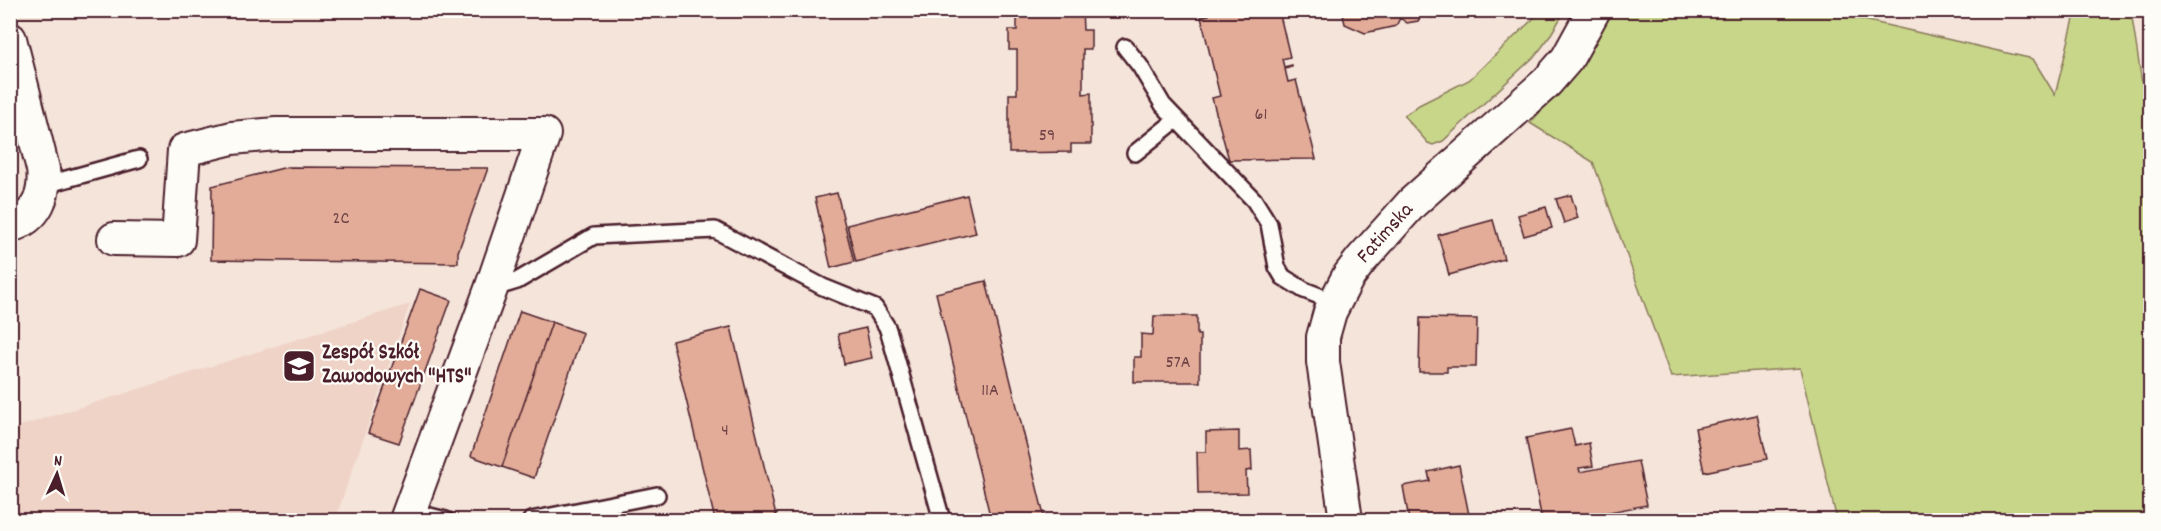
<svg xmlns="http://www.w3.org/2000/svg" width="2161" height="531" viewBox="0 0 2161 531" font-family="Dekko,sans-serif">
<rect width="100%" height="100%" fill="#f5e4da"/>
<filter id="ink" filterUnits="userSpaceOnUse"><feTurbulence type="fractalNoise" baseFrequency=".0167" numOctaves="2"/><feDisplacementMap in="SourceGraphic" scale="12" xChannelSelector="R" yChannelSelector="G"/><feConvolveMatrix kernelMatrix="1 2 1 2 8 2 1 2 1" color-interpolation-filters="sRGB"/></filter>
<g filter="url(#ink)">
<path fill="#efd3c6" d="M410 304 335 520H11V429Z"/>
<path fill="#c8d68a" stroke="#897a5a" stroke-width="1.5" d="M1538 11H1565L1548 39 1536 55 1443 141 1433 145 1428 143 1404 116 1419 105 1469 80 1533 19Z
M1606 11H1825L2033 59 2055 95 2076 11H2131L2150 136V520H1837L1800 368 1671 377 1593 162 1530 123 1574 74Z"/>
<path fill="#e2ac98" stroke="#4a1f2b" stroke-width="1.5" d="M1017 10H1082L1083 30H1091V49H1083V94L1091 93V144H1071V152L1009 153V94H1017V50H1009V30H1017Z
M1208 10H1270L1271 13 1279 11 1290 57 1282 59 1284 67 1292 65V67L1285 69 1288 82 1296 80 1316 159 1229 160 1212 98 1220 96 1201 17 1209 15Z
M1342 10H1443L1440 15 1431 18 1423 13 1418 21 1407 23 1400 18 1396 26 1365 33 1345 24Z
M287 167 488 168 458 252V263L211 260 212 186Z
M837 193 854 262 831 268 815 198Z
M967 195 976 233 856 262 847 225Z
M1571 195 1578 218 1564 223 1556 199Z
M1546 207 1552 228 1524 236 1518 215Z
M1493 220 1504 259 1449 275 1438 235Z
M986 281 1045 520H991L936 293Z
M420 289 451 300 399 443 368 433Z
M520 311 552 322 502 467 471 456Z
M1154 316H1197V335H1200V382H1134V357H1141V334L1153 335Z
M1420 318 1477 319 1476 367H1447V372H1419Z
M552 322 583 333 534 478 502 467Z
M731 327 777 520H715L672 341Z
M866 328 872 358 844 364 838 334Z
M1757 415 1767 459 1704 472 1695 428Z
M1571 429 1575 446 1589 443 1593 466 1579 468 1580 472 1638 461 1647 505 1588 516 1589 520H1542L1526 438Z
M1239 431V451L1251 450 1252 470 1246 471 1247 493 1198 494 1197 452H1206V432Z
M1459 465 1470 520H1409L1403 486 1430 481 1428 472Z
M1078 514 1080 520H1049Z"/>
<g fill="none" stroke-linecap="round" stroke-linejoin="round">
<g stroke="#4a1f2b" stroke-width="20">
<path id="service" d="M1125 47 1140 66 1163 105 1254 200 1269 224 1277 267 1283 277 1304 290 1335 302
M1135 153 1176 120
M45 185 139 159
M491 289 517 281 594 236 715 230 823 287 875 308 887 327 890 336 942 520
M409 511 446 520
M531 520 657 495"/>
</g>
<g stroke="#4a1f2b" stroke-width="36">
<path id="minor" d="M10 39 43 169C46 195 37 218 10 226
M114 239 178 240 184 150 232 138 276 134H544L491 289 406 520
M1346 520 1323 362V337L1330 312 1348 277 1361 260 1412 203 1547 82 1567 59 1594 10"/>
</g>
<use href="#service" stroke="#fdfcf7" stroke-width="15"/>
<use href="#minor" stroke="#fdfcf7" stroke-width="32"/>
</g>
</g>
<defs>
<g id="school-square" transform="scale(1.725)"><rect x="-9" y="-9" width="18" height="18" rx="4" fill="#4a1f2b" stroke="#fdfcf7"/><path d="M0-5L7-2L0 1L-7-2ZM-4 1L0 2.5L4 1V4Q0 6-4 4Z" fill="#fff"/></g>
</defs>
<g fill-rule="evenodd">
<use href="#school-square" x="299" y="366"/>
</g>
<g text-anchor="middle" dominant-baseline="central" stroke-width="4.5" stroke-linejoin="round" paint-order="stroke">
<g font-size="18" fill="#704246">
<text x="1261" y="115">61</text>
<text x="1047" y="136">59</text>
<text x="341" y="219">2C</text>
<text x="1178" y="363">57A</text>
<text x="990" y="391">11A</text>
<text x="725" y="431">4</text>
</g>
<g font-size="21" fill="#4a1f2b" stroke="#fdfcf7">
<text transform="translate(1386 234) rotate(-48)">Fatimska</text>
</g>
<g font-size="21" font-weight="bold" fill="#4a1f2b" stroke="#fdfcf7" text-anchor="start">
<text x="322" y="354">Zespół Szkół<tspan x="322" dy="24">Zawodowych "HTS"</tspan></text>
</g>
</g>
<rect width="2161" height="531" fill="none" stroke="#fdfcf7" stroke-width="36"/>
<rect x="18" y="18" width="2125" height="495" fill="none" stroke="#4a1f2b" stroke-width="2" filter="url(#ink)"/>
<g transform="translate(57 474) rotate(4)" stroke="#fdfcf7" stroke-width="4.5" paint-order="stroke">
<path d="M0-4.5L10 22L0 15L-10 22Z" fill="#4a1f2b"/>
<text y="-9" font-size="16" font-weight="bold" text-anchor="middle" fill="#4a1f2b">N</text>
</g>
</svg>
